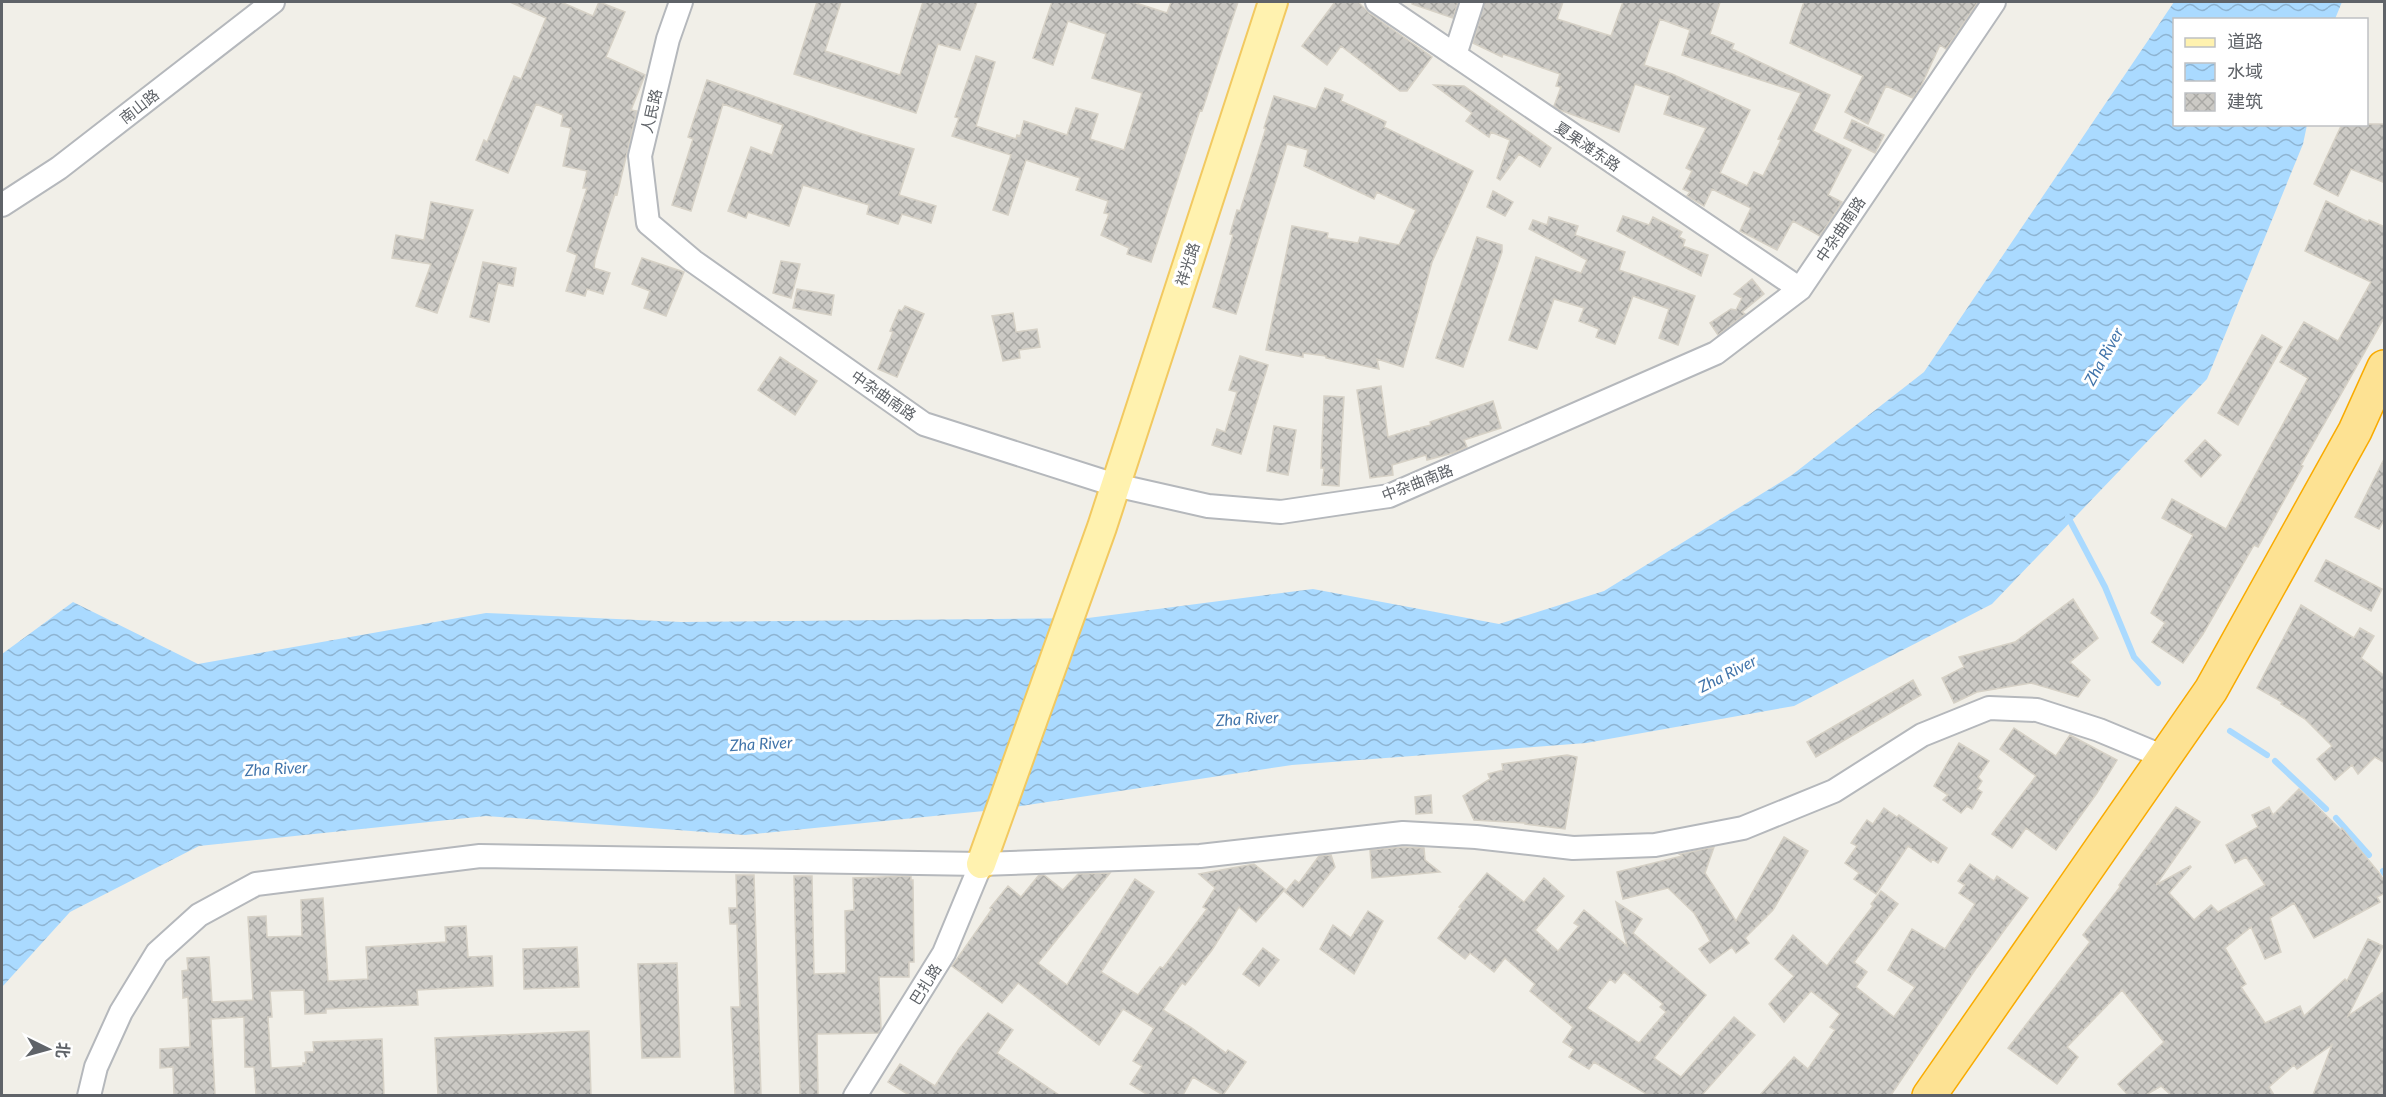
<svg xmlns="http://www.w3.org/2000/svg" width="2386" height="1097" viewBox="0 0 2386 1097" font-family="Lato,'Noto Sans SC',sans-serif">
<defs>
<pattern id="water-waves" width="16" height="10" patternUnits="userSpaceOnUse" patternTransform="scale(1.5)"><rect width="16" height="10" fill="#aadaff"/><path d="M0 5q4-4 8 0t8 0" fill="none" stroke="#8eb4d2"/></pattern>
<pattern id="building-cross-hatch" width="8" height="8" patternUnits="userSpaceOnUse" patternTransform="scale(1.5)"><rect width="8" height="8" fill="#cccac5"/><path d="M0 0l8 8M0 8l8-8" fill="none" stroke="#a9a8a4"/></pattern>
</defs>
<rect width="100%" height="100%" fill="#f1efe8"/>
<path fill="url(#water-waves)" d="M2174 2H2342L2335 19 2174 20V124L2307 125 2303 144 2207 379 1992 604 1794 706 1586 743 1292 765 994 810 745 835 486 816 199 846 70 912 2 987V654L73 602 198 664 486 613 681 622 1088 618 1313 589 1499 624 1604 591 1792 475 1924 372Z"/>
<g fill="none" stroke-linecap="round" stroke-linejoin="round">
<path stroke="#aadaff" stroke-width="6" d="M2068 517 2105 587 2134 657 2158 683
M2230 731 2267 755
M2275 761 2326 809
M2336 818 2369 855
M2383 871 2384 873"/>
</g>
<path fill="url(#building-cross-hatch)" stroke="#d6d1c6" stroke-width="1.5" fill-rule="evenodd" d="M510 2H561L593 16 599 2 625 12 606 57 645 75 631 110 637 111 617 195 615 194 595 260 594 268 610 273 603 294 587 289 585 296 566 291 577 255 567 251 587 188H583L587 171 563 166 571 128 561 126 563 115 536 104 508 173 476 160 484 140 487 142 514 76 521 79 546 18Z
M817 2H841L825 51 900 75 923 2H977L960 50 938 44 916 113 794 74Z
M1052 2H1133L1167 13 1171 2H1238L1202 111 1200 110 1151 262 1127 254 1129 248 1101 235 1109 214 1104 213 1108 201 1076 190 1080 178 1026 160 1008 215 993 210 1011 155 952 136 959 118 955 117 976 56 995 62 976 126 1016 139 1017 135 1020 136 1024 121 1067 135 1076 108 1098 114 1090 139 1124 150 1142 93 1092 78 1106 34 1068 21 1053 65 1033 58Z
M1335 2H1358L1369 13 1432 57 1407 91H1400L1341 46 1327 65 1302 46Z
M1412 2H1458L1453 18 1412 4Z
M1485 2H1563L1557 19 1611 36 1623 2H1720L1710 34 1734 44 1732 49 1830 95 1813 131 1851 150 1828 195 1842 202 1820 236 1793 221 1777 250 1740 231 1751 208 1712 189 1704 206 1687 196 1690 192 1683 189 1692 171 1686 168 1706 128 1664 114 1670 96 1635 84 1619 132 1560 110 1554 106 1561 87 1556 86 1560 74 1503 54 1502 57 1473 43ZM1660 19 1690 30 1682 55 1801 93 1778 139 1781 140 1763 176 1754 172 1747 186 1720 173 1750 110 1672 74 1644 65Z
M1804 2H1978L1946 49 1940 45 1921 86 1913 98 1886 86 1868 124 1845 112 1863 76 1790 43Z
M707 80 859 133 914 149 899 195 936 206 931 223 902 214 898 224 867 214 869 205 803 185 789 226 748 212 746 218 728 211 751 147 772 155 783 125 723 104 691 211 672 205 693 139 688 137Z
M1434 85 1464 86 1551 148 1540 167 1519 154 1500 180 1497 178 1510 140 1491 132 1489 137 1466 121 1472 113Z
M1325 88 1343 95 1341 101 1386 122 1384 127 1473 171 1432 262 1403 367 1377 359 1379 369 1326 358V356L1303 353V357L1266 350 1292 226 1328 233 1327 238 1358 243 1360 237 1399 245 1416 210 1377 192 1374 199 1304 166 1308 150 1287 144 1236 314 1213 307 1233 235 1230 234 1237 210 1240 211 1266 128H1264L1274 96 1316 109Z
M1852 120 1884 135 1875 153 1844 138Z
M2342 124H2385V183L2351 169 2338 196 2314 184Z
M1493 191 1513 202 1505 216 1487 207Z
M2326 201 2368 222 2369 220 2385 227V316L2301 465 2303 466 2258 547 2254 545 2203 634 2183 663 2152 642 2165 623 2151 613 2193 535 2162 518 2172 499 2226 529 2308 378 2280 362 2304 322 2338 341 2371 282 2305 251Z
M431 202 473 210 437 313 416 306 431 264 392 258 396 235 424 240Z
M1623 216 1649 225 1653 217 1682 232 1679 237 1685 240 1683 246 1708 255 1701 276 1617 231Z
M1549 217 1578 226 1575 235 1625 252 1619 270 1695 296 1678 345 1659 338 1669 309 1633 296 1615 344 1596 337 1599 329 1579 321 1584 308 1554 299 1537 349 1509 340 1536 257 1581 273 1587 260 1529 229 1533 220 1547 225Z
M1477 237 1502 245V252L1463 367 1436 358Z
M642 258 684 272 666 316 644 308 650 291 632 284Z
M781 261 800 264 791 298 773 293Z
M483 262 516 268 513 286 498 283 489 322 470 317Z
M1752 279 1764 294 1742 312 1745 314 1718 335 1710 323 1731 309 1736 310 1742 298 1734 294Z
M797 289 834 295 831 315 793 308Z
M905 306 924 314 897 377 878 369 893 332 890 331 899 310 902 311Z
M1013 313 1016 332 1037 329 1040 347 1019 350 1020 358 1003 361 992 316Z
M2262 335 2282 347 2238 425 2218 413Z
M1240 356 1268 365 1241 454 1212 445 1217 429 1225 432 1237 392 1229 390Z
M780 357 817 381 795 415 758 390Z
M1381 386 1388 437 1407 431 1410 432 1411 430 1431 425 1430 422 1493 401 1501 428 1464 440 1467 447 1453 453 1427 460 1426 455 1392 465 1393 475 1370 478 1357 390Z
M1324 396 1344 397 1339 486 1322 485 1324 468H1321Z
M1274 426 1296 430 1288 475 1267 471Z
M2205 440 2221 455 2201 477 2185 461Z
M2385 457V518L2379 529 2355 517Z
M2326 560 2382 589 2371 611 2315 581Z
M2073 599 2098 638 2070 662 2090 680 2078 697 2031 683 1977 692 1954 703 1942 678 1964 667 1959 657 2015 642Z
M2301 605 2354 638 2360 628 2374 636 2361 658 2385 676V763L2375 757 2358 774 2352 765 2335 780 2317 759 2332 746 2305 719 2281 704 2282 702 2257 688Z
M1913 680 1921 695 1816 757 1807 742Z
M2014 728 2056 756 2070 735 2117 760 2097 793 2056 850 2026 828 2012 848 1992 834 2036 776 2000 749Z
M1959 743 1989 761 1978 777 1982 781 1977 789 1982 792 1972 809 1967 806 1961 813 1943 800 1948 795 1934 786Z
M1567 755 1577 757 1565 829 1525 824V823L1474 820 1463 796 1490 779 1488 774 1503 770 1502 764Z
M2299 789 2341 830 2342 828 2380 874 2385 883V893L2377 897 2380 902 2314 938 2294 903 2270 918 2281 952 2265 959 2251 927 2225 948 2246 984 2241 987 2265 1023 2300 1006 2304 1016 2345 979 2347 981 2368 939 2383 946 2348 1016 2385 991V1095H2313L2332 1045 2297 1069 2294 1065 2269 1087 2274 1095H2171L2161 1086 2146 1095H2128L2118 1084 2164 1042 2122 990 2067 1047 2078 1057 2057 1084 2008 1048 2090 942 2083 935 2120 887 2119 885 2176 807 2200 822 2156 885 2190 866 2191 867 2169 893 2194 920 2211 905 2218 912 2265 885 2246 857 2235 863 2226 845 2258 827 2252 815 2269 807 2273 815Z
M1431 795 1432 813 1416 814 1415 797Z
M1884 808 1897 817 1899 815 1947 848 1938 863 1932 859 1931 862 1908 846 1876 894 1854 879 1859 873 1845 863 1857 846 1851 843 1867 820 1873 824Z
M1784 837 1808 851 1773 910 1745 938 1749 943 1736 953 1732 947 1710 963 1699 949 1710 941 1694 913 1668 888 1623 899 1617 872 1682 856 1679 854H1681L1714 847 1705 873 1736 921Z
M1403 847 1424 848 1425 860 1440 872 1372 878 1370 850Z
M1331 855 1335 867 1303 907 1285 892 1295 880 1299 883 1319 856Z
M1254 864 1285 889 1256 922 1239 907 1212 950 1185 985 1182 983 1163 1010 1192 1028 1226 1053 1228 1050 1246 1062 1223 1095 1193 1077 1183 1095H1148L1130 1084 1142 1066 1133 1061 1154 1028 1123 1009 1099 1045 1018 983 1002 1003 952 966 992 909 990 908 1008 886 1021 897 1039 875H1044L1063 890 1078 874 1110 873 1038 963 1067 985 1135 879 1154 892 1101 972 1138 995 1160 967 1163 968 1207 909 1203 907 1215 888 1199 874Z
M1970 864 1994 881 1997 876 2028 898 1975 970 1891 1095H1760L1794 1057 1808 1069 1835 1030 1830 1027 1840 1014 1811 991 1784 1022 1769 1004 1794 976 1775 959 1793 935 1827 966 1873 906 1871 904 1881 891 1898 904 1854 962 1867 972 1856 987 1894 1017 1915 987 1888 970 1912 929 1945 949 1975 904 1959 893 1965 885 1958 881Z
M1487 873 1524 902 1544 878 1564 896 1535 930 1558 951 1579 926 1574 923 1584 910 1627 946 1616 902 1642 919 1633 933 1706 995 1654 1058 1681 1077 1734 1017 1755 1035 1702 1095H1648L1594 1062 1589 1069 1569 1057 1574 1049 1563 1042 1573 1027 1530 991 1535 984 1505 958 1494 972 1470 953 1465 959 1438 938 1461 908 1459 907ZM1624 972 1663 1004 1660 1007 1666 1012 1639 1043 1587 1008 1610 979 1615 983Z
M736 875H754L761 1095H735L731 1007H740L737 924H730L729 908H737Z
M794 876H812L814 974 846 973 845 911 854 910 853 878 911 876V880H913L914 962H909V977H879L881 1029 879 1033 817 1034 818 1095H800Z
M323 898 328 981 368 979 366 947 446 942 445 927 466 926 468 957 492 956 493 986 417 990 418 1005 326 1009V1013L305 1014 304 990 270 991 272 1017H268L271 1068 303 1066V1063H306L305 1052H314L313 1042 382 1039 384 1095H256L254 1067H245L244 1017 211 1019 215 1095H174L173 1067 160 1068V1049L190 1047 188 997 183 998 182 971 188 970 187 958 209 957 212 1002 253 1000 248 917 266 916 267 937 302 936 301 900Z
M1368 911 1383 921 1354 974 1320 949 1333 925 1351 938Z
M577 947 579 987 524 989 523 949Z
M1263 948 1279 960 1259 986 1243 974Z
M677 963 680 1057 642 1058 638 964Z
M988 1013 1013 1030 997 1053 1059 1095H909L888 1082 900 1064 935 1086 959 1049Z
M589 1031 591 1095H438L435 1038Z"/>
<g fill="none" stroke-linecap="round" stroke-linejoin="round">
<g stroke="#b5b8bc" stroke-width="26">
<path id="minor" d="M681 2 668 39 640 156 648 223 693 261 924 424 1115 485 1208 506 1281 512 1389 496 1716 353 1800 289 1994 2
M1377 2 1800 289
M1455 55 1472 2
M2 205 59 168 273 2
M89 1096 96 1067 121 1012 157 953 199 915 256 884 480 856 981 864 1200 856 1403 833 1476 837 1573 848 1655 845 1743 828 1834 791 1922 735 1989 708 2037 710 2099 730 2164 757
M855 1096 944 953 981 864"/>
</g>
<g stroke="#f2c960" stroke-width="32">
<path id="major" d="M981 864 1102 527 1273 2"/>
</g>
<g stroke="#f9ab00" stroke-width="36">
<path id="highway" d="M1929 1096 2211 690 2355 431 2384 367"/>
</g>
<use href="#minor" stroke="#fff" stroke-width="22"/>
<use href="#major" stroke="#fff2af" stroke-width="28"/>
<use href="#highway" stroke="#fde293" stroke-width="33"/>
</g>
<g text-anchor="middle" dominant-baseline="central" stroke-width="6" stroke-linejoin="round" paint-order="stroke">
<g font-size="15" fill="#5f6368" stroke="#fff">
<text transform="translate(139 106) rotate(-38)">南山路</text>
<text transform="translate(651 111) rotate(-77)">人民路</text>
<text transform="translate(1588 146) rotate(34)">夏果滩东路</text>
<text transform="translate(1840 229) rotate(-56)">中杂曲南路</text>
<text transform="translate(1187 264) rotate(-72)">祥光路</text>
<text transform="translate(884 395) rotate(35)">中杂曲南路</text>
<text transform="translate(1417 482) rotate(-21)">中杂曲南路</text>
<text transform="translate(925 984) rotate(-58)">巴扎路</text>
</g>
<g font-size="16" font-style="italic" fill="#4174aa" stroke="#fff">
<text transform="translate(2103 356) rotate(-61)">Zha River</text>
<text transform="translate(1727 673) rotate(-27)">Zha River</text>
<text transform="translate(1247 718) rotate(-3)">Zha River</text>
<text transform="translate(761 743) rotate(-3)">Zha River</text>
<text transform="translate(276 768) rotate(-3)">Zha River</text>
</g>
</g>
<rect width="2386" height="1097" fill="none" stroke="#5f6368" stroke-width="6"/>
<rect x="2173" y="18" width="195" height="108" fill="#ffffff" stroke="#bfc1c3" stroke-width="1.5"/>
<rect x="2185" y="38" width="30" height="9" fill="#fff2af" stroke="#bfc1c3" stroke-width="1.5"/>
<text x="2227" y="48" font-size="18" fill="#5f6368">道路</text>
<rect x="2185" y="63" width="30" height="18" fill="url(#water-waves)" stroke="#bfc1c3" stroke-width="1.5"/>
<text x="2227" y="78" font-size="18" fill="#5f6368">水域</text>
<rect x="2185" y="93" width="30" height="18" fill="url(#building-cross-hatch)" stroke="#bfc1c3" stroke-width="1.5"/>
<text x="2227" y="108" font-size="18" fill="#5f6368">建筑</text>
<g transform="translate(48 1049) rotate(95)" stroke="#ffffff" stroke-width="4.5" paint-order="stroke">
<path d="M0-4.5L10 22L0 15L-10 22Z" fill="#5f6368"/>
<text y="-9" font-size="16" font-weight="bold" text-anchor="middle" fill="#5f6368">北</text>
</g>
</svg>
